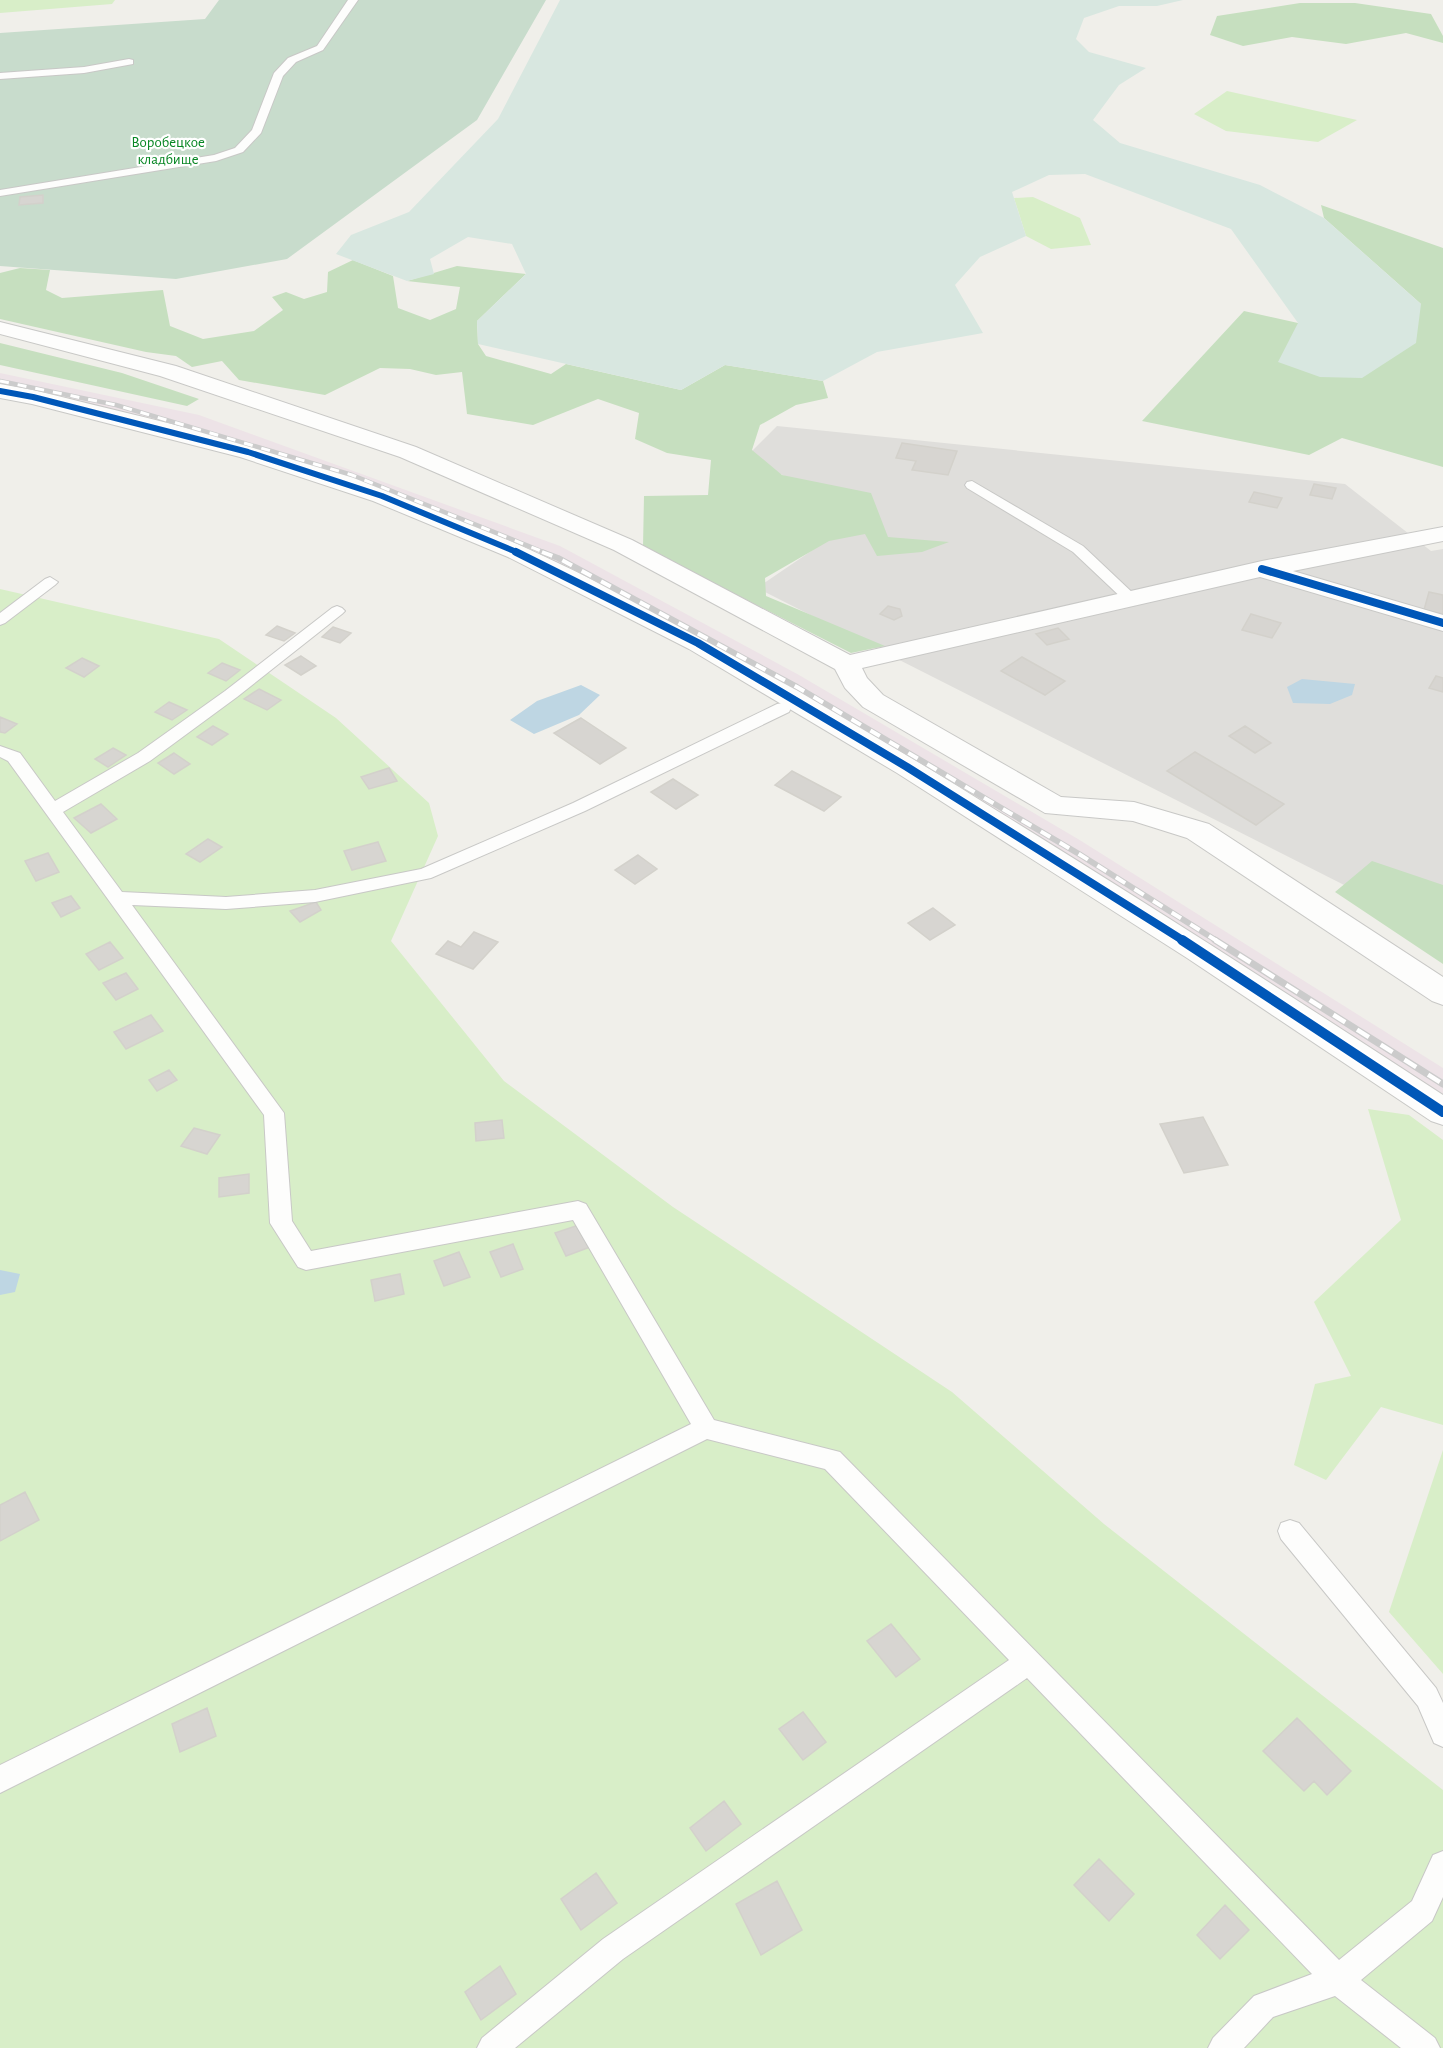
<svg xmlns="http://www.w3.org/2000/svg" width="1443" height="2048" viewBox="0 0 1443 2048" font-family="'Alegreya Sans',sans-serif">
<rect width="100%" height="100%" fill="#f0efea"/>
<path fill="#dfdedb" d="M777 426 1345 484 1431 551 1443 549V932L1441 934 757 588 867 513 745 458Z"/>
<path fill="#ede3e7" d="M0 373 199 415 560 546 799 675 1078 839 1443 1068V1105L791 692 388 494 0 388Z"/>
<path fill="#d8eec8" d="M0 0H115L112 4 0 13Z
M1227 91 1357 120 1318 142 1226 131 1194 114Z
M1033 197 1080 218 1091 245 1051 249 1026 236 1014 198Z
M0 589 219 639 336 718 429 803 438 836 391 941 504 1081 673 1207 952 1392 1104 1524 1443 1790V2048H0Z
M1368 1109 1409 1115 1443 1140V1425L1381 1407 1326 1480 1294 1465 1315 1384 1351 1376 1314 1302 1401 1220Z
M1443 1450V1674L1389 1612Z"/>
<path fill="#c6dfbf" d="M1300 3H1355L1431 14 1443 36V43L1406 33 1346 44 1292 37 1243 46 1210 35 1217 16Z
M1321 205 1443 248V467L1342 438 1309 455 1142 421 1244 311 1298 323 1421 304 1324 218Z
M353 260 393 276 398 308 430 320 456 309 460 287 407 281 457 266 526 274 477 321 478 344 486 356 551 374 566 364 681 390 725 365 823 381 828 398 796 405 760 425 752 450 782 475 871 493 888 537 949 542 922 552 877 556 865 534 829 541 765 578 766 596 885 646 851 653 643 547 644 496 708 495 711 460 667 453 635 439 639 413 598 399 533 425 467 414 462 372 436 375 410 369 380 368 325 395 239 380 222 361 192 367 176 356 146 352 0 319V273L20 268 50 270 46 290 62 298 163 290 170 326 203 339 254 331 283 310 272 297 286 292 304 299 327 292 328 272Z
M0 343 122 373 199 399 187 406 0 365Z
M1372 861 1443 885V964L1335 892Z"/>
<path fill="#d8e7e0" d="M560 0H1183L1157 6H1119L1084 18 1076 39 1089 52 1146 68 1119 85 1093 120 1120 143 1260 185 1324 218 1421 304 1416 343 1362 378 1320 377 1278 362 1298 323 1231 229 1085 174 1049 175 1012 192 1026 236 980 257 955 285 983 333 877 352 823 381 725 365 681 390 478 344 477 321 526 274 512 244 468 237 430 259 434 274 407 281 336 254 351 235 409 212 498 119Z"/>
<path fill="#c8dccc" d="M219 0H546L477 120 287 259 176 279 0 266V33L205 19Z"/>
<path fill="#bed6e3" d="M1302 679 1355 684 1352 695 1330 704 1293 703 1287 687Z
M581 685 600 695 579 715 534 734 510 720 537 701Z
M0 1270 20 1274 15 1292 0 1295Z"/>
<path fill="#d7d5d1" stroke="#d3d1cb" stroke-width="1.5" d="M43 195V203L19 205 20 197Z
M902 443 957 451 948 475 912 470 916 461 896 458Z
M1314 484 1336 488 1332 499 1310 495Z
M1254 492 1282 498 1277 508 1249 502Z
M1429 592 1443 595V614L1424 610Z
M888 606 900 609 902 616 894 620 880 614Z
M1251 614 1281 623 1272 638 1242 630Z
M277 626 295 633 284 641 266 635Z
M333 627 351 633 340 643 322 637Z
M1058 628 1069 639 1047 645 1036 634Z
M301 656 316 666 301 675 285 665Z
M1022 657 1065 681 1045 695 1001 671Z
M82 658 99 666 84 677 66 668Z
M222 663 240 670 226 681 208 673Z
M1436 676 1443 678V692L1429 688Z
M259 689 281 700 267 710 244 699Z
M169 702 187 710 172 720 155 712Z
M0 717 17 724 5 733 0 732Z
M581 718 626 748 600 764 554 733Z
M213 726 228 734 212 745 197 737Z
M1245 726 1271 743 1255 753 1229 736Z
M113 748 126 755 108 767 95 759Z
M1195 752 1284 804 1256 825 1167 771Z
M174 753 190 764 174 774 158 763Z
M389 768 397 781 369 789 361 777Z
M792 771 841 797 824 811 775 785Z
M673 779 698 795 676 809 651 792Z
M101 804 117 819 91 833 74 818Z
M208 839 222 847 200 862 186 854Z
M378 842 386 861 352 870 344 851Z
M48 853 59 872 36 881 25 861Z
M638 855 657 869 635 884 615 870Z
M71 896 80 908 61 917 52 903Z
M316 902 321 910 300 922 290 911Z
M933 908 955 925 930 940 908 923Z
M474 932 498 942 473 969 436 954 448 941 461 947Z
M110 942 123 958 99 970 86 954Z
M126 973 138 989 116 1000 103 983Z
M151 1015 163 1031 126 1049 114 1032Z
M169 1070 177 1080 157 1091 149 1080Z
M1203 1117 1228 1165 1184 1173 1160 1124Z
M502 1120 504 1138 476 1141 475 1123Z
M502 1120 504 1138 476 1141 475 1123Z
M194 1128 220 1135 207 1154 181 1146Z
M249 1174V1193L219 1197V1178Z
M579 1225 590 1247 566 1256 555 1233Z
M513 1244 523 1269 501 1277 490 1252Z
M459 1252 470 1277 444 1286 434 1261Z
M400 1274 404 1294 375 1301 371 1280Z
M25 1492 39 1520 0 1541V1505Z
M891 1624 920 1659 896 1677 867 1641Z
M207 1708 216 1736 180 1752 172 1724Z
M803 1712 826 1742 803 1760 779 1729Z
M1297 1718 1351 1771 1327 1795 1314 1781 1304 1791 1263 1751Z
M724 1801 741 1824 706 1851 690 1828Z
M1099 1859 1134 1894 1109 1921 1074 1885Z
M596 1873 617 1903 581 1930 561 1899Z
M777 1881 802 1930 761 1955 736 1904Z
M1225 1905 1249 1930 1220 1959 1197 1935Z
M500 1966 516 1994 481 2020 465 1992Z"/>
<g fill="none" stroke-linecap="round" stroke-linejoin="round">
<g stroke="#c8c8c6" stroke-width="2">
<path id="service" d="M348 0H358L323 50 296 62 283 76 261 133 243 152 216 161 0 196V190L214 155 235 148 252 130 274 73 288 58 317 46Z
M129 59 133 60V64L84 73 0 79V73L84 67Z
M972 481 1083 546 1136 596 1139 599 1136 602H1126L1073 552 967 488 965 485 967 482Z
M50 577 58 582 55 585 5 623 0 625V613L45 579Z
M337 606 342 608 345 611 342 614 237 697 150 761 63 812 122 892 226 897 315 890 421 869 573 803 777 704 783 703 791 708 789 712 585 811 431 878 315 902 226 909 132 905 284 1113 292 1221 311 1251 578 1201 586 1204 714 1420 840 1452 1339 1960 1412 1901 1433 1855 1443 1851V1897L1432 1921 1361 1980 1435 2038 1440 2048H1401L1335 1996 1273 2017 1244 2048H1208L1213 2038 1254 1996 1312 1974 1027 1678 623 1959 515 2048H477L482 2038 603 1939 1009 1660 825 1469 707 1439 0 1793V1765L691 1424 573 1220 306 1270 298 1267 270 1223 264 1115 8 761 0 757V746L20 753 55 801 138 753 225 691 332 608Z
M1290 1520 1299 1523 1436 1688 1443 1703V1747L1434 1743 1418 1706 1281 1539 1278 1531 1281 1523Z"/>
</g>
<g stroke="#c8c8c6" stroke-width="2">
<path id="minor" d="M0 322 176 366 416 447 632 540 850 655 1262 561 1443 527V541L1293 571 1443 615V631L1260 577 862 668 867 678 883 695 1061 797 1134 802 1209 824 1443 977V1005L1432 1001 1187 838 1133 821 1045 813 863 707 845 688 835 669 614 550 400 457 160 376 0 334Z
M0 384 33 390C154 420 277 447 394 492 608 575 804 690 999 812 1148 904 1296 999 1443 1095V1125L1431 1121 1187 958 897 773 689 649 508 557 373 501 240 457 32 404 0 398Z"/>
</g>
<use href="#service" fill="#fdfdfc" fill-rule="evenodd"/>
<use href="#minor" fill="#fdfdfc" fill-rule="evenodd"/>
<g stroke="#cbcbcb" stroke-width="4.5">
<path id="rail-far2" d="M0 381 116 405 352 475 546 553"/>
</g>
<g stroke="#cbcbcb" stroke-width="6">
<path id="rail-far1" d="M542 552 558 558 797 687 1079 854 1217 941"/>
</g>
<g stroke="#cbcbcb" stroke-width="7">
<path id="rail" d="M1215 940 1443 1084"/>
</g>
<use href="#rail-far2" stroke="#fff" stroke-width="3" stroke-dasharray="9" stroke-linecap="butt"/>
<use href="#rail-far1" stroke="#fff" stroke-width="4" stroke-dasharray="11" stroke-linecap="butt"/>
<use href="#rail" stroke="#fff" stroke-width="4.5" stroke-dasharray="14" stroke-linecap="butt"/>
<g stroke="#fff" stroke-width="8">
<path id="cycleway-far2" d="M0 391 33 397 248 452 382 496 519 553"/>
</g>
<g stroke="#fff" stroke-width="10">
<path id="cycleway-far1" d="M516 552 698 643 907 767 1184 941
M1262 569 1443 623"/>
</g>
<g stroke="#fff" stroke-width="14">
<path id="cycleway" d="M1182 940 1443 1112"/>
</g>
<use href="#cycleway-far2" stroke="#0057b8" stroke-width="6"/>
<use href="#cycleway-far1" stroke="#0057b8" stroke-width="8"/>
<use href="#cycleway" stroke="#0057b8" stroke-width="10"/>
</g>
<g text-anchor="middle" dominant-baseline="central" stroke-width="4.5" stroke-linejoin="round" paint-order="stroke">
<g font-size="15" fill="#088724" stroke="#fff">
<text x="168" y="142">Воробецкое<tspan x="168" dy="17">кладбище</tspan></text>
</g>
</g>
</svg>
